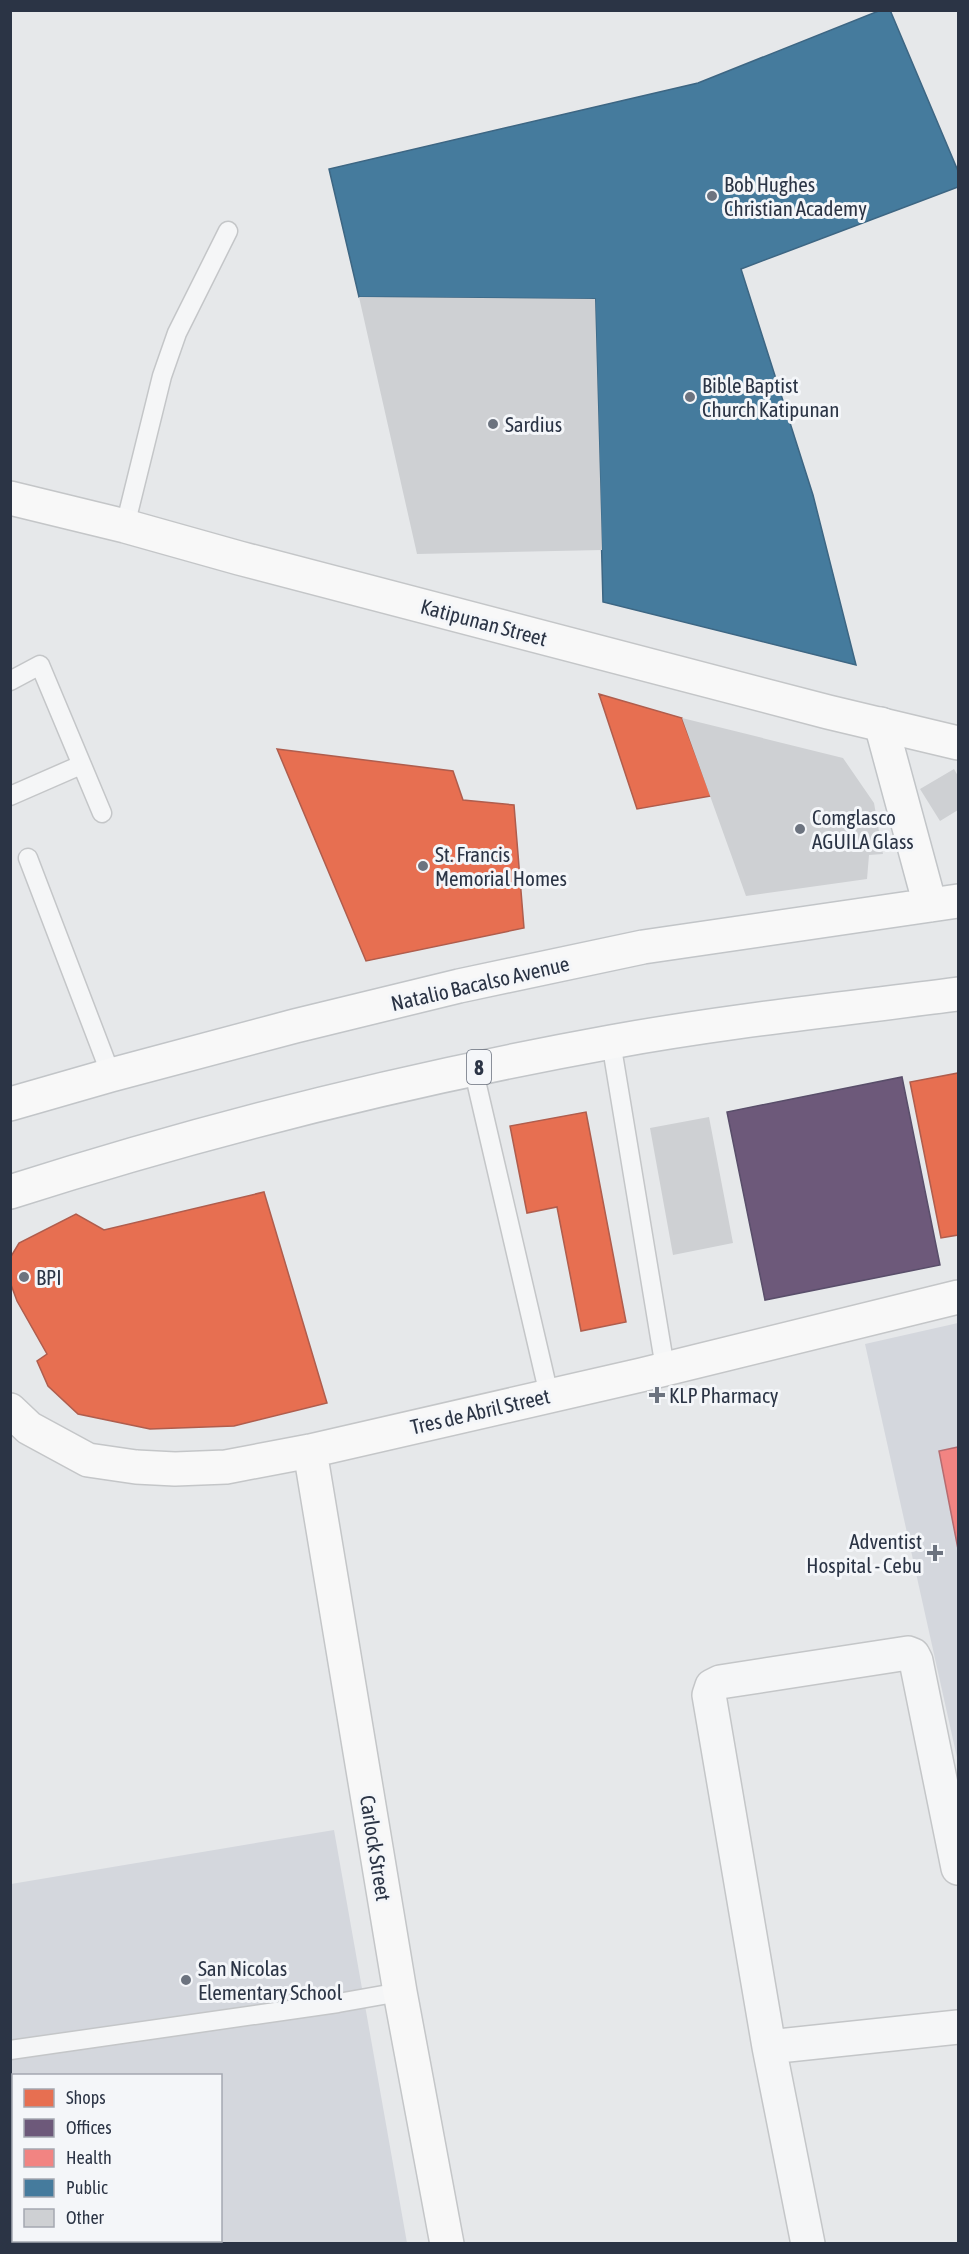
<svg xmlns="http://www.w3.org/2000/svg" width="969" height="2254" viewBox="0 0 969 2254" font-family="'Asap Condensed',sans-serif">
<rect width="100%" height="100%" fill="#e6e8ea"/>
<path fill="#d4d7dd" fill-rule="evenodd" d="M958 1323V1762L865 1344Z
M334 1830 407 2243 11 2244V1884ZM14 2076H220V2240H14Z"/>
<path fill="#e76f51" stroke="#af5d4d" stroke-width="1.5" d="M599 694 682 718 711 796 637 809Z
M277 749 453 771 463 800 514 805 524 928 366 961Z
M958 1073V1235L941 1238 910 1082Z
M586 1112 626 1322 581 1331 557 1207 527 1213 510 1126Z
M264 1192 327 1403 234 1426 150 1429 78 1414 48 1386 37 1361 47 1354 17 1301 10 1282V1258L19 1243 76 1214 104 1230Z"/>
<path fill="#6d597a" stroke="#594e6a" stroke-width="1.5" d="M902 1077 940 1265 765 1300 727 1112Z"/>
<path fill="#f28482" stroke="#b66c70" stroke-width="1.5" d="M958 1447V1549L939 1451Z"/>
<path fill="#457b9d" stroke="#3d6683" stroke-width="1.5" d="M881 10H890L958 171V187L741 269 813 495 856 665 603 602 595 299 359 297 329 169 698 83Z"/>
<path fill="#ced0d3" d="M359 297 595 299 602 550 417 554Z
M682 718 843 758 874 803 883 854 869 855 867 879 746 896Z
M954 769 958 776V810L940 821 920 789Z
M709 1117 733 1243 673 1255 650 1128Z"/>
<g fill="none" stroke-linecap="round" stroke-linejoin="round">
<g stroke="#c4c6c8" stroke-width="21">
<path id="lane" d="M125 526 162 376 177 333 228 231
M10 681 40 665 102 813
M10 796 81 765
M28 858 111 1075
M611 1042 665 1368
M473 1068 549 1395
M10 2050 338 2003 400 1992"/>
</g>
<g stroke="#c4c6c8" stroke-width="36">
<path id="street" d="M769 2047 958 2027
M808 2244 769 2047 709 1695 712 1686 720 1682 908 1653 913 1655 916 1661 958 1868"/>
</g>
<g stroke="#c4c6c8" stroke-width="36">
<path id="secondary" d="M10 498 125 526 239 558 828 712 958 743
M10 1410 29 1428 88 1460 136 1467 175 1469 226 1467 310 1451 641 1375 958 1297
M310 1451 400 1992 447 2244"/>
</g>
<g stroke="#c2c5c8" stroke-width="36">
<path id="primary" d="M881 724 930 905
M10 1104 111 1075 295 1026 459 986 643 947 958 901
M10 1192C207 1129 408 1079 611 1042 726 1021 843 1009 958 994"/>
</g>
<use href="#lane" stroke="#f5f6f7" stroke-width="18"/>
<use href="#street" stroke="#f5f6f7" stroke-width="33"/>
<use href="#secondary" stroke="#f8f8f8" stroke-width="33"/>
<use href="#primary" stroke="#f8f8f8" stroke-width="33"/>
</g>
<g fill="#6c737f" stroke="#f4f6f9" stroke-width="2">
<circle cx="712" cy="196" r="6"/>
<circle cx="690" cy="397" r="6"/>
<circle cx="493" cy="424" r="6"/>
<circle cx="800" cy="829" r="6"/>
<circle cx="423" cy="866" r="6"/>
<circle cx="24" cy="1277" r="6"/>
<path d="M654 1386h6v6h6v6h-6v6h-6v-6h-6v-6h6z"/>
<path d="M932 1544h6v6h6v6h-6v6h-6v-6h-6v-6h6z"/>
<circle cx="186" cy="1980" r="6"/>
</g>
<g text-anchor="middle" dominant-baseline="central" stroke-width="6" stroke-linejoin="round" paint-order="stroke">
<rect fill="#f4f6f9" stroke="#676e7b" stroke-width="1.5" x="467" y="1050" width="24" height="34" rx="4.5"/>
<g font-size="20" font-weight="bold" fill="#2b3445">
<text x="479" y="1067">8</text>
</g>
<g font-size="21" fill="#2b3445" stroke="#f4f6f9" text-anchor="start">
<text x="724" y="184">Bob Hughes<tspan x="724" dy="24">Christian Academy</tspan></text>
<text x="702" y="385">Bible Baptist<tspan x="702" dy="24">Church Katipunan</tspan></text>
<text x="505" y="424">Sardius</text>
<text x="812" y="817">Comglasco<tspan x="812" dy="24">AGUILA Glass</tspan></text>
<text x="435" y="854">St. Francis<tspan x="435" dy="24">Memorial Homes</tspan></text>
<text x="36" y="1277">BPI</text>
<text x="669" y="1395">KLP Pharmacy</text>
<text x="922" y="1541" text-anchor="end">Adventist<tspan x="922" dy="24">Hospital - Cebu</tspan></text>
<text x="198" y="1968">San Nicolas<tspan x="198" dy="24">Elementary School</tspan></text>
</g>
<g font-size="21" fill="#2b3445" stroke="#f4f6f9">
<text transform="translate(484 622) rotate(15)">Katipunan Street</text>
<text transform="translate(480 983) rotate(-13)">Natalio Bacalso Avenue</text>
<text transform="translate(480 1411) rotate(-13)">Tres de Abril Street</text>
<text transform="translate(376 1848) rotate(81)">Carlock Street</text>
</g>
</g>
<rect width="969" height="2254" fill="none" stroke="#2b3445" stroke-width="24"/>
<rect x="12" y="2074" width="210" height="168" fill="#f4f6f9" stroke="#a4a8b1" stroke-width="1.5"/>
<rect x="24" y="2089" width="30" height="18" fill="#e76f51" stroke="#a4a8b1" stroke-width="1.5"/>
<text x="66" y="2104" font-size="18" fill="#2b3445">Shops</text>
<rect x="24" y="2119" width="30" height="18" fill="#6d597a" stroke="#a4a8b1" stroke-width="1.5"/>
<text x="66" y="2134" font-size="18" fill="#2b3445">Offices</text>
<rect x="24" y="2149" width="30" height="18" fill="#f28482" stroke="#a4a8b1" stroke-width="1.5"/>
<text x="66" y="2164" font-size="18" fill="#2b3445">Health</text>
<rect x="24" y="2179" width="30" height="18" fill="#457b9d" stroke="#a4a8b1" stroke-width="1.5"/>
<text x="66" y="2194" font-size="18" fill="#2b3445">Public</text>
<rect x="24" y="2209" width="30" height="18" fill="#ced0d3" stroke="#a4a8b1" stroke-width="1.5"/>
<text x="66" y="2224" font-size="18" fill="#2b3445">Other</text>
</svg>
